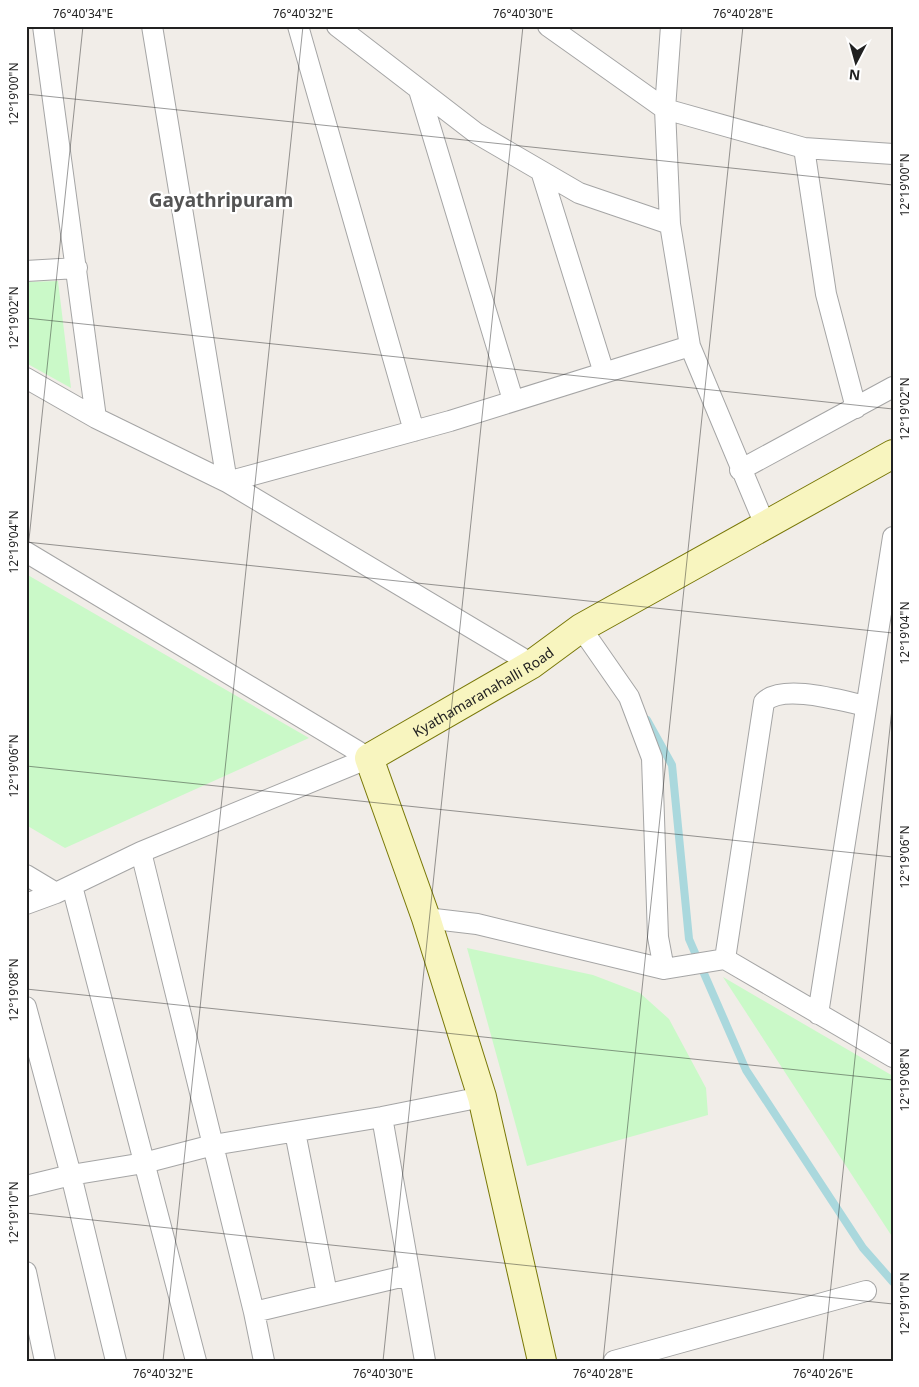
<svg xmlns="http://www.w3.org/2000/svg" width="919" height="1387" viewBox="0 0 919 1387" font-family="'Noto Sans',sans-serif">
<rect width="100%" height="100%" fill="#f1ede8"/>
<path fill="#caf9c8" d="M58 281 71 388 26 363V282Z
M26 574 309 738 65 848 26 825Z
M467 948 593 975 640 993 669 1019 706 1088 708 1115 527 1166Z
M723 977 893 1076V1238Z"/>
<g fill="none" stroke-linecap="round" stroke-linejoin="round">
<path stroke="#aad8dd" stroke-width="8" d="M647 720 672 765 689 939 746 1070 863 1248 893 1282"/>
<g stroke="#a5a5a5" stroke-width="22">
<path id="street" d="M43 26 96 418
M152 26 227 482 450 421 690 346
M298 26 414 431
M337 26 476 133 579 193 670 224
M548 26 665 109 804 148 893 154
M671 26 665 109 670 224 690 346 765 525
M419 90 513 400
M804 148 826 294 856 408
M541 171 604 373
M26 271 77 268
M26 378 96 418 227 482 532 664
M740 470 893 387
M26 552 369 758
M581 628 629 697 652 758 658 937 664 969
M141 852 254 1312 264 1361
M26 875 56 893
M72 886 196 1361
M26 904 56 893 141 852 369 758
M426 918 477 924 664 969 725 959 893 1057
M725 959 764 702C783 683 842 701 866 706
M26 1007 71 1175 116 1361
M818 1014 893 537
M382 1117 425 1361
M295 1132 327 1294
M26 1186 71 1175 144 1163 213 1145 382 1117 482 1097
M26 1272 45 1361
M254 1312 409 1275
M614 1361 866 1291"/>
</g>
<g stroke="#797808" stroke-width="30">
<g id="secondary">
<path id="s1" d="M542 1361 482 1097 426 918 369 758 532 664 581 628 893 454"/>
</g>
</g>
<use href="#street" stroke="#fff" stroke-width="20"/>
<use href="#secondary" stroke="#f8f5bf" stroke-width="28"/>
</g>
<path fill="none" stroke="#212121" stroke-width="1" stroke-opacity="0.45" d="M26 94 893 185M26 318 893 409M26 542 893 633M26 568 83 26M26 766 893 857M26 989 893 1080M26 1213 893 1304M163 1361 303 26M383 1361 523 26M603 1361 743 26M823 1361 893 699"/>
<g text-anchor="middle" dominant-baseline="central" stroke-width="4.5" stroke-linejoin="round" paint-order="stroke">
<g font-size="14" fill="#212121" stroke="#fff">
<text stroke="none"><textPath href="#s1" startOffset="760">Kyathamaranahalli Road</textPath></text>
</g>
<g font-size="19" font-weight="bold" fill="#545454" stroke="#fff">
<text x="221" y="200">Gayathripuram</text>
</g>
</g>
<rect width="919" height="1387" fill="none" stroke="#ffffff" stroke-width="55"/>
<g transform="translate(856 62) rotate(186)" stroke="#ffffff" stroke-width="4" paint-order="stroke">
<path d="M0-4L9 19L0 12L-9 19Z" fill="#212121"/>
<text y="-8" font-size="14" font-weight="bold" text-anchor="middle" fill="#212121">N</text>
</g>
<rect x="28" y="28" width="864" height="1332" fill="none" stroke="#212121" stroke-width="2"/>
<g font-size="12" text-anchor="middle" fill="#212121">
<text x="83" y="18">76°40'34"E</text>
<text x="303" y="18">76°40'32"E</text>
<text x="523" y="18">76°40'30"E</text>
<text x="743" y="18">76°40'28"E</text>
<text transform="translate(14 94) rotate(-90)" y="4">12°19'00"N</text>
<text transform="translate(905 185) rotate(-90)" y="4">12°19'00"N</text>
<text transform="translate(14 318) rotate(-90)" y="4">12°19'02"N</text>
<text transform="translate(905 409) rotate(-90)" y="4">12°19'02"N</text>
<text transform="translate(14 542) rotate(-90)" y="4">12°19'04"N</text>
<text transform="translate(905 633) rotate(-90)" y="4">12°19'04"N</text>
<text transform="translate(14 766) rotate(-90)" y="4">12°19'06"N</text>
<text transform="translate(905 857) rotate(-90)" y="4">12°19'06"N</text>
<text transform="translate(14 990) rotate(-90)" y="4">12°19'08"N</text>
<text transform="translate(905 1080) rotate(-90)" y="4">12°19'08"N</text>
<text transform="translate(14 1213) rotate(-90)" y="4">12°19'10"N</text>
<text transform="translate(905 1304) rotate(-90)" y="4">12°19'10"N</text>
<text x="163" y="1378">76°40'32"E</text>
<text x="383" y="1378">76°40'30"E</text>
<text x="603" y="1378">76°40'28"E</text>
<text x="823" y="1378">76°40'26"E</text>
</g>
</svg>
